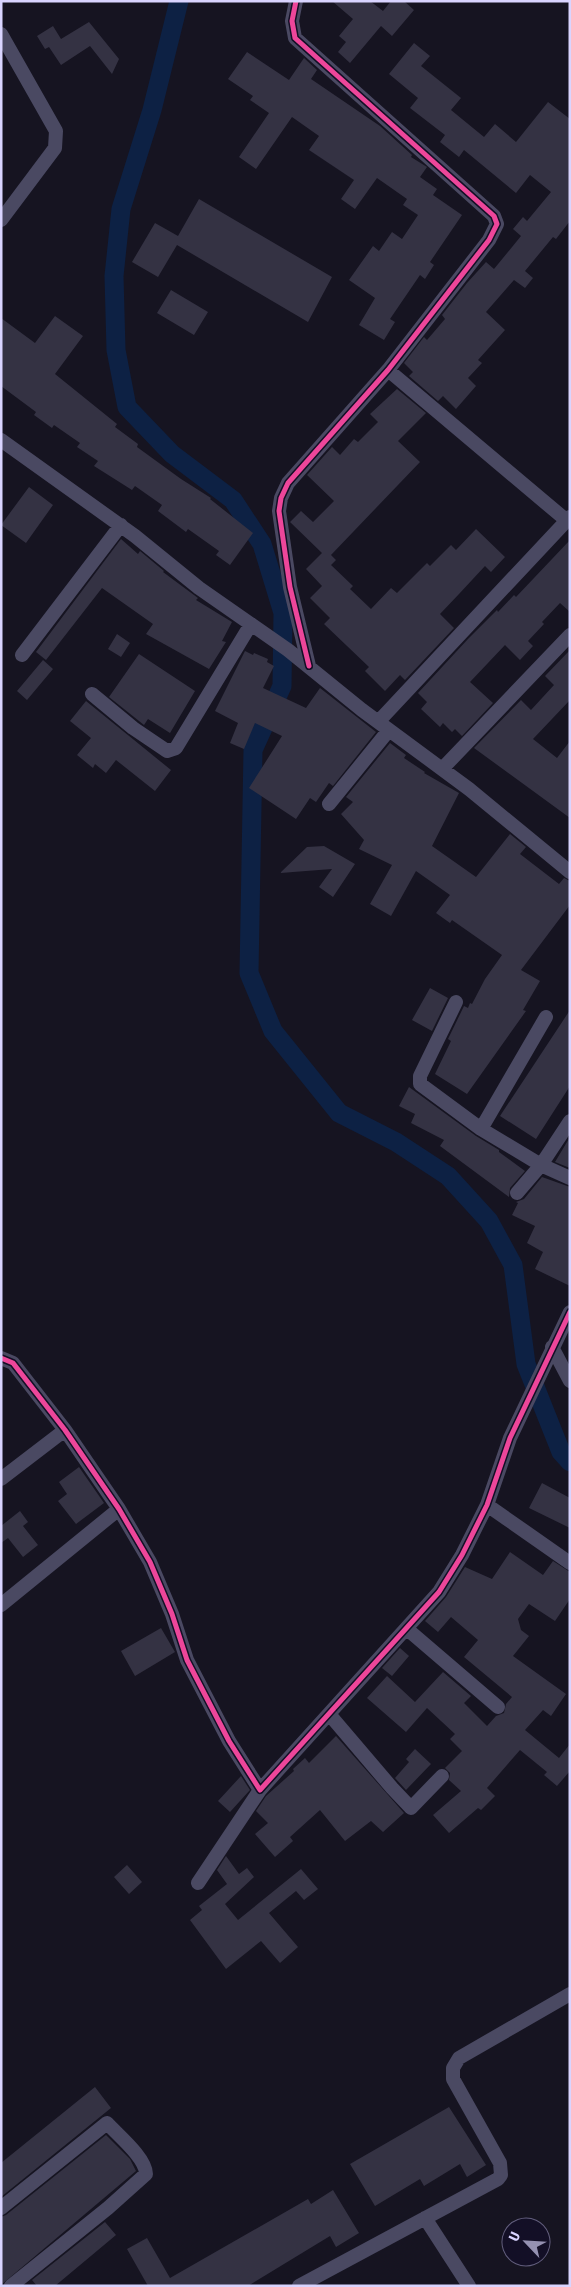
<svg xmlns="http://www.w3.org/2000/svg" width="571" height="2287" viewBox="0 0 571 2287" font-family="'Fira Sans Condensed',sans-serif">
<rect width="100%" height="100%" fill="#161421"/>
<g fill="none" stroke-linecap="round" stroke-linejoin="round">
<path stroke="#0d2144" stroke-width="19" d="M179 1 152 110 121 209 114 276 116 350 127 407 172 454 233 500 262 544 283 613 282 686 253 750 249 973 273 1031 339 1113 396 1142 448 1176 489 1221 513 1265 526 1364 561 1452 570 1462"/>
</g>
<path fill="#343243" d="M332 1H370L383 11 391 1H404L414 10 392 36 381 26 350 63 338 52 346 42 339 36 353 19Z
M89 22 119 59 112 74 90 46 61 65 49 47 45 49 37 36 53 26 61 39Z
M414 43 430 56 421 66 461 98 451 110 484 137 495 124 516 142 548 102 570 119V221L556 239 553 237 525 271 533 278 525 288 514 280 486 312 505 330 478 360 482 363 468 378 476 386 456 409 443 396 438 401 409 376 413 372 404 363 424 337 427 340 445 319 442 315 467 283 486 262 494 269 521 236 513 229 523 217 527 221 551 192 530 175 516 193 464 150 459 157 440 142 445 135 410 108 418 98 389 74Z
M247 52 289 80 304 58 317 70 311 79 380 126 412 155 411 157 427 167 420 177 437 189 433 195 462 215 430 262 434 265 425 279 420 275 390 319 395 322 384 340 359 325 375 298 349 280 373 246 379 251 392 232 402 239 418 215 403 205 407 199 377 178 355 209 341 199 354 180 309 150 319 136 292 117 256 169 239 157 269 113 250 100 253 96 228 79Z
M199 199 332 277 308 322 177 245 158 277 132 262 155 223 178 236Z
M171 290 208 312 194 335 157 313Z
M55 316 83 336 55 374 117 424 115 427 138 444 137 447 181 479 211 498 210 499 253 533 230 565 216 555 219 551 188 529 186 532 158 511 162 505 135 486 132 490 94 466 98 461 77 447 80 443 54 425 52 428 34 415 36 412 1 386V318L35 343Z
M397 389 426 413 398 441 420 462 331 555 336 560 331 565 353 586 350 589 371 609 391 588 397 593 427 563 430 566 451 545 456 550 476 529 505 557 491 572 485 566 459 594 440 614 454 628 405 680 400 675 385 691 365 671 369 667 324 624 330 618 310 598 322 586 306 569 322 553 290 522 301 511 313 522 334 501 307 475 332 447 340 455 354 439 358 442 378 422 370 414Z
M29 487 53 505 26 543 1 525Z
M121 539 138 554 140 551 164 571 163 572 198 598 196 600 232 622 222 641 226 642 209 669 146 634 153 624 102 588 46 660 36 652Z
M570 540V612L560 603 542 622 544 624 528 641 533 646 520 660 505 645 470 682 493 703 462 736 455 729 452 732 443 723 440 727 421 709 427 702 418 693 468 639 497 610 498 612 514 595 516 597Z
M117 634 130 643 121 657 108 649Z
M570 650V700L533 739 557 758 570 741V818L474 748 521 700 531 710 554 685 545 676Z
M245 651 253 655 254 653 268 659 267 662 274 666 263 688 306 708 320 688 376 732 333 786 329 783 316 802 310 798 296 819 249 788 282 736 255 723 244 749 230 743 238 723 215 711Z
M139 654 195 691 170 733 148 719 144 725 109 697Z
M43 660 53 669 27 700 17 691Z
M86 701 171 770 155 791 116 760 106 773 95 764 93 768 77 755 91 738 70 721Z
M390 743 406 755 404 758 425 772 424 773 459 793 432 846 476 877 510 834 526 847 520 854 559 884 564 878 570 881V905L521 970 540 981 523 1010 526 1011 467 1094 435 1074 451 1041 448 1039 464 1006 468 1008 470 1003 472 1004 485 979 502 955 452 920 450 923 436 913 450 895 416 871 391 916 370 904 392 865 359 849 364 840 341 814 353 802 346 797Z
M324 846 355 864 333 897 319 887 332 869 280 873 307 847Z
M430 988 448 998 432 1031 412 1020Z
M570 1010V1086L536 1139 500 1116Z
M409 1087 476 1136 499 1150V1152L525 1171 510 1188 509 1197 440 1146 444 1140 411 1123 415 1114 399 1106Z
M570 1137V1168L555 1162Z
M542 1177 570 1187V1286L535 1269 543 1252 527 1243 535 1226 512 1215 518 1203 516 1202 524 1199Z
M79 1467 104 1503 76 1524 58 1501 67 1494 59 1482Z
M542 1483 570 1498V1528L529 1508Z
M20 1511 28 1522 23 1526 38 1545 23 1557 8 1538 1 1543V1526Z
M510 1552 543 1575 553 1561 570 1572V1599L555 1621 529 1604 518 1619 521 1630 529 1636 513 1656 566 1694 551 1716 543 1710 525 1730 559 1758 570 1744V1771L557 1786 544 1775 547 1772 520 1750 487 1788 495 1796 481 1810 478 1808 449 1833 433 1815 461 1791 449 1780 450 1773 445 1768 462 1751 450 1739 455 1734 427 1708 406 1732 367 1698 387 1676 415 1702 443 1672 471 1696 464 1703 487 1726 496 1716 504 1713 506 1704 512 1697 464 1657 478 1640 451 1617 438 1632 425 1621 446 1597 465 1567 492 1579Z
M161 1628 175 1652 135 1676 121 1651Z
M400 1648 409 1656 392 1676 382 1668Z
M336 1736 404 1813 383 1832 371 1821 345 1841 320 1810 290 1837 293 1841 275 1857 255 1834 268 1823 256 1811 266 1796 294 1771 293 1769 305 1758 309 1763Z
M415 1749 431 1764 406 1790 395 1778 409 1762 406 1759Z
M241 1776 250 1790 230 1812 218 1801Z
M226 1856 239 1874 247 1868 254 1877 225 1904 238 1920 301 1869 318 1889 304 1900 296 1891 269 1913 298 1947 280 1963 261 1941 226 1969 190 1920 202 1910 199 1906 227 1884 217 1870Z
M127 1865 142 1882 129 1894 114 1877Z
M95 2087 111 2108 1 2197V2163Z
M449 2107 486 2165 467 2177 460 2164 424 2186 420 2179 375 2206 350 2164Z
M106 2135 130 2159 136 2171 1 2285V2217L6 2215Z
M333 2190 359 2233 336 2247 330 2236 248 2286H148L127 2249 147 2238 170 2278 308 2199 311 2204Z
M105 2222 116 2235 55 2286H37L32 2280Z"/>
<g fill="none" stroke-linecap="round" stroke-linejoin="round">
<path stroke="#4a4962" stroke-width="14" d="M296 1 292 21 295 38 494 216 497 224 489 240 388 370 288 483 281 498 279 511 290 587 309 666
M1 34 56 131 55 148 1 220
M388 370 566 520
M1 440 135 536 199 588 288 650 362 710 469 789 570 872
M22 655 121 525
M92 694 133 728 167 751 176 748 251 624
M378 722 570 517
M442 769 570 635
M329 804 389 730
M456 1002 420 1076V1084L481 1129 541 1165 570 1178
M481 1129 546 1017
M517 1193 541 1165 570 1121
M552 1347 570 1381
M1 1358 13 1363 65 1430 119 1509 150 1562 172 1614 187 1660 229 1741 260 1790 439 1592 462 1555 487 1505 510 1438 570 1312
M1 1479 65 1430
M487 1505 570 1563
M1 1605 119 1509
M407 1629 498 1707
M329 1714 392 1788 411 1808 442 1776
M198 1883 260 1790
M1 2208 107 2123C118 2135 146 2158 146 2174L108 2208 11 2286
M425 2218 469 2286
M299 2286 498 2179 501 2175 500 2163 453 2079V2068L459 2058 570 1994"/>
<g stroke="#130f26" stroke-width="8">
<path id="cycleway" d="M296 1 292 21 295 38 494 216 497 224 489 240 388 370 288 483 281 498 279 511 290 587 309 666
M1 1358 13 1363 65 1430 119 1509 150 1562 172 1614 187 1660 229 1741 260 1790 439 1592 462 1555 487 1505 510 1438 570 1312"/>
</g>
<use href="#cycleway" stroke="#ed469a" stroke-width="5"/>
</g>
<rect width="571" height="2287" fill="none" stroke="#d9d4ff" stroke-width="5"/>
<g transform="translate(526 2242) rotate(295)"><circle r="24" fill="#130f26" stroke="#625e7d"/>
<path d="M0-4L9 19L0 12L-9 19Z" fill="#9591b1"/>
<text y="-8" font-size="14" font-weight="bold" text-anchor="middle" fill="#d9d4ff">U</text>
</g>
</svg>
